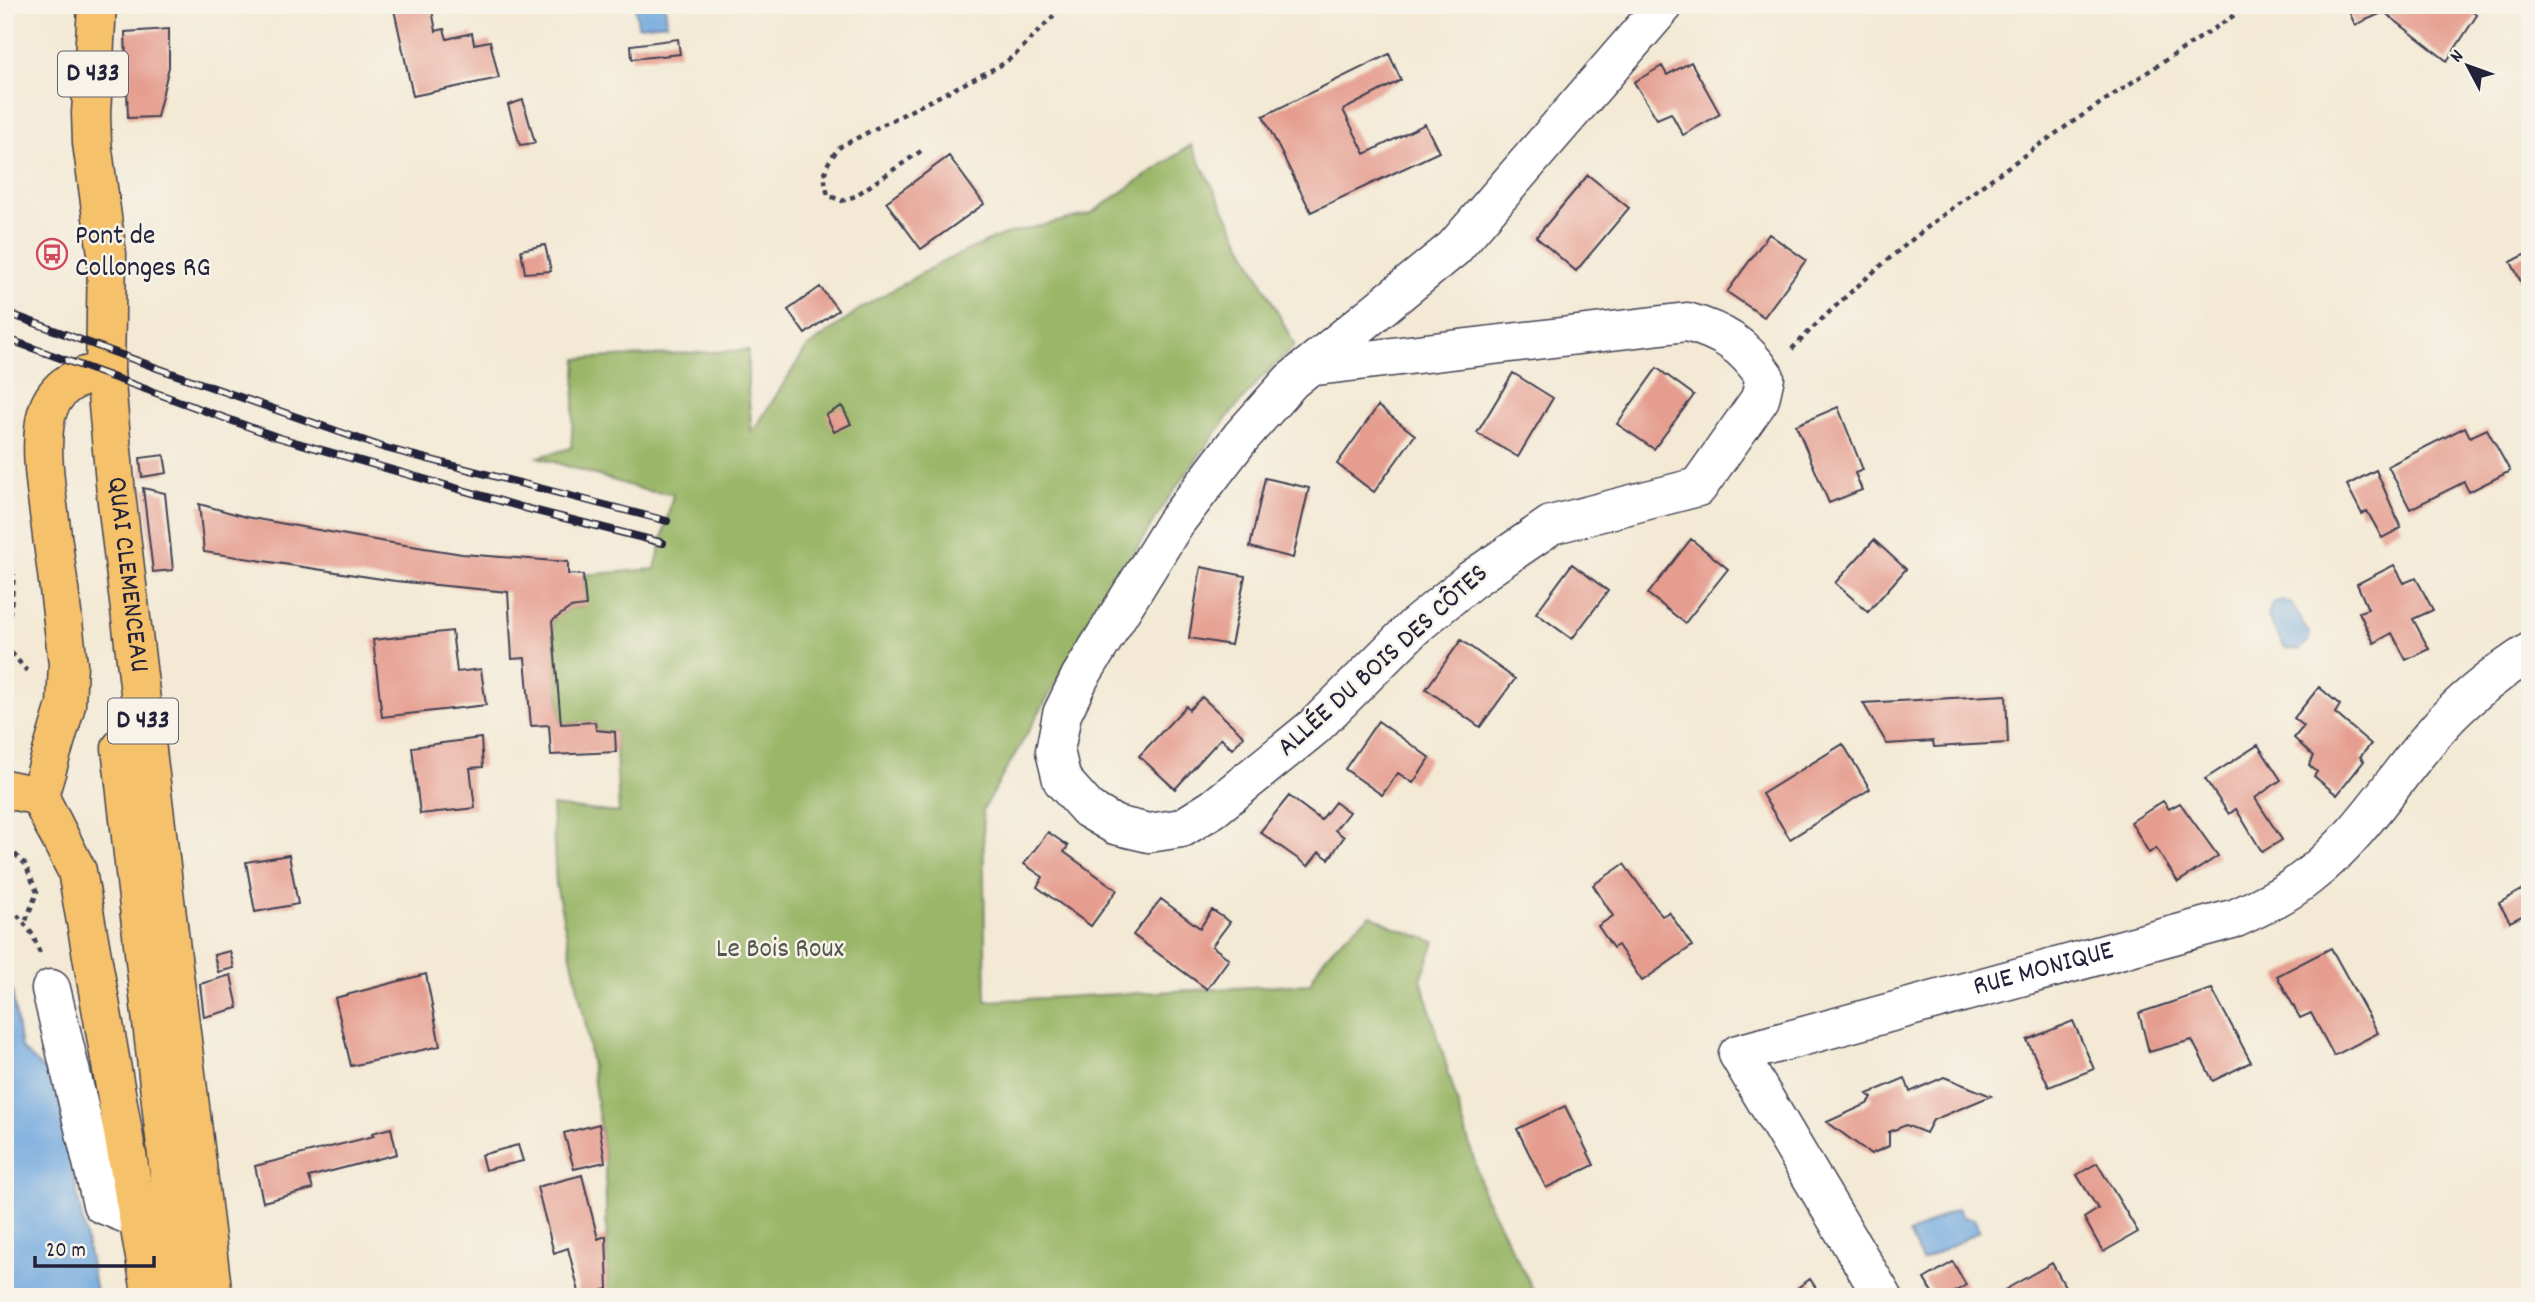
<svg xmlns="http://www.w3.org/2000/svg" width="2535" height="1302" viewBox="0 0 2535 1302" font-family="Dekko,sans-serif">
<rect width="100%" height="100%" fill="#f7f3e8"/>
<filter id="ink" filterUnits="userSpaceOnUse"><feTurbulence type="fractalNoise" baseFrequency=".0143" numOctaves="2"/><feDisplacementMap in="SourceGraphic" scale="14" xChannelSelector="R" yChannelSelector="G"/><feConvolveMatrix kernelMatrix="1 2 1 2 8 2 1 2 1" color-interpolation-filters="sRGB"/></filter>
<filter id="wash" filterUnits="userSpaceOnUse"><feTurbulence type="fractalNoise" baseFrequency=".00686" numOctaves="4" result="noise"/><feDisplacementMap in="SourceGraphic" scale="28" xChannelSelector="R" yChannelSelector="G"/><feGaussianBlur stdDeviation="1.57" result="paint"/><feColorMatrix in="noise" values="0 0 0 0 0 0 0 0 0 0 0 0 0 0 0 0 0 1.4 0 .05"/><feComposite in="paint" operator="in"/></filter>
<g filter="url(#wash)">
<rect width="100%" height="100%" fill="#f3e9d4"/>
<path fill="#9ab668" stroke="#5e6c52" stroke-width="2" d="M1191 145 1295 346 1260 379 1226 419 1167 500 1098 610 983 810 986 1001 1310 984C1322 953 1346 935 1371 915L1394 927 1435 942 1421 979 1485 1197 1537 1297H608L605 1162 586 1026 556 885 552 806 619 813 615 732 596 730 595 722 561 724 552 621 570 608 585 606 583 575 655 569 673 494 647 491 538 457 571 448 577 359 748 350V389L752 433 806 349 861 308 938 264 1002 235 1090 214Z"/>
<path fill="#70a7de" stroke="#49648c" stroke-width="2" d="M635 5H665L667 23 638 26Z
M2282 600 2291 603 2310 634 2308 642 2299 650 2285 648 2267 616 2273 603Z
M5 967 12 991 21 1048 46 1072 60 1103 97 1297H5Z
M1958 1208 1963 1217 1974 1219 1980 1231 1922 1261 1909 1234Z"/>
<g id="blocks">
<path fill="#e59d8f" d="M393 5H431L436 31 444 29 447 39 472 33 474 44 490 41 499 78 413 96Z
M2346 5H2463L2477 15 2447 61 2384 12 2355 25Z
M169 29V67L157 117 128 118 125 32Z
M678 39 680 54 632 59 631 45Z
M1389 54 1401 80 1343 110 1365 154 1425 124 1439 152 1311 212 1263 116Z
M1691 62 1720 114 1683 135 1671 113 1657 119 1634 82 1662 66 1667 75Z
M523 100 535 143 520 145 508 105Z
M949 156 984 204 921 249 886 202Z
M1588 175 1629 208 1576 271 1536 237Z
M1769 234 1806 260 1764 317 1727 292Z
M545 245 551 271 525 273 521 250Z
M2530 252V282L2523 286 2511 262Z
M820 287 838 310 805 334 788 310Z
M1657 368 1694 395 1654 449 1617 424Z
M1513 373 1553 398 1518 457 1477 433Z
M842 406 851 424 834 432 826 415Z
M1378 406 1415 435 1374 492 1337 464Z
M1838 407 1863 470 1855 473 1862 490 1829 503 1796 425Z
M2465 427 2470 437 2487 429 2510 471 2469 492 2464 482 2410 509 2388 466Z
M164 455 167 473 142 477 140 458Z
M2376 470 2401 528 2382 538 2367 511 2362 514 2347 485Z
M1265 478 1309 488 1293 558 1250 547Z
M143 488 165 493 173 570 153 572Z
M199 504 246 517 380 541 462 554 568 562V574L583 575 586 606 570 608 552 621 561 724 595 722 596 730 615 732 616 752 551 755 549 725 531 726 525 658 512 659 508 592 395 581 204 552Z
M1691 539 1728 569 1685 623 1648 594Z
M1874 540 1906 569 1868 612 1835 583Z
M1572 564 1608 591 1572 639 1536 613Z
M2394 565 2404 583 2416 578 2433 610 2413 619 2429 649 2406 660 2392 633 2374 643 2359 612 2368 609 2357 584Z
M1201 567 1245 576 1231 645 1189 638Z
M452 631 457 672 481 669 486 705 382 717 373 640Z
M1461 640 1515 679 1480 727 1426 689Z
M2319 687 2340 705 2335 713 2371 744 2360 757 2364 761 2337 795 2314 776 2317 772 2309 765 2313 756 2294 738 2304 726 2294 718Z
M2006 695 2008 743 1934 747 1933 741 1887 744 1863 703Z
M1202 697 1244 736 1232 749 1221 738 1175 789 1139 756 1186 706 1189 710Z
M1378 721 1430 758 1413 783 1398 773 1382 795 1345 769Z
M481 738 483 767 470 768 475 808 420 814 412 747Z
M1843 744 1870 789 1790 839 1762 794Z
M2258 745 2281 780 2255 798 2282 840 2262 852 2236 809 2229 814 2205 779Z
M1289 796 1321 820 1335 802 1349 812 1335 830 1344 837 1329 859 1319 852 1308 866 1260 832Z
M2163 801 2169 809 2180 803 2218 856 2178 882 2156 848 2149 853 2131 822Z
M1048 832 1068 846 1064 852 1117 890 1091 926 1037 887 1043 877 1024 864Z
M289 855 298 904 255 912 246 862Z
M1624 864 1662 916 1669 912 1692 946 1642 981 1618 945 1613 948 1598 926 1613 916 1593 885Z
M2527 887 2530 892V912L2510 922 2499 903Z
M1161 899 1200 928 1212 910 1230 922 1212 946 1229 959 1207 989 1133 935Z
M2331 948 2378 1033 2334 1056 2311 1013 2300 1018 2277 976Z
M230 951 234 968 218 972 214 955Z
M426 974 440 1046 351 1066 335 998Z
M231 975 238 1008 204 1017 200 984Z
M2212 989 2251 1062 2213 1081 2192 1040 2149 1052 2139 1013Z
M2073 1021 2094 1069 2049 1087 2027 1040Z
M1944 1077 1991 1096 1933 1120 1926 1133 1906 1125 1889 1132V1146L1871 1154 1827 1122 1867 1104 1872 1098 1867 1094 1905 1078 1910 1092Z
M1565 1106 1594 1165 1546 1188 1517 1129Z
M599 1124 605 1162 574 1169 564 1133Z
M391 1128 397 1154 309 1177 313 1189 263 1202 255 1166 374 1136 372 1133Z
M518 1145 523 1161 485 1170 481 1155Z
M2097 1163 2138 1232 2103 1252 2084 1218 2098 1209 2077 1175Z
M582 1175 598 1239 606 1236 608 1289 580 1296 568 1248 554 1253 537 1187Z
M1953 1262 1966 1285 1946 1297H1935L1924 1279Z
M2052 1263 2071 1297H2004L2001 1292Z
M1810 1279 1822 1297H1785Z"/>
</g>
</g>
<g filter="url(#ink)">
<use href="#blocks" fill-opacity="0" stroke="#414052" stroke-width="2"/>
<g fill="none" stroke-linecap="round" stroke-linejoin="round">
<g stroke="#414052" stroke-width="41">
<g id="minor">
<path d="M1308 367 1687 322C1723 332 1744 345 1765 377L1760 399 1698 487 1551 525 1471 580 1414 627 1314 727 1214 808 1182 828 1149 833 1115 825 1088 809 1062 780 1055 751 1062 714 1080 677 1175 523 1241 437 1291 381 1454 248 1664 5"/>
<path d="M51 989 102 1204 139 1219"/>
<path id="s1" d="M1883 1297 1738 1054 2236 918C2262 906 2287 894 2310 875 2366 831 2401 766 2450 715 2474 691 2502 670 2530 652"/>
</g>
</g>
<g stroke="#414052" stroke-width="41">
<g id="major">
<path id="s2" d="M97 5 91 114 92 143 107 254 105 372 116 494 213 1297"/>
<path d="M121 748 183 1297"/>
<path d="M5 789 39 796 66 705 68 664C63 621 58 578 52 536 48 501 36 439 49 407 60 382 81 375 105 372"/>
<path d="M39 796 77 871 152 1297"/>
</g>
</g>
<path stroke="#414052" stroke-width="4.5" stroke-dasharray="5 5" stroke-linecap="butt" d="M921 151 855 196 842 201 828 195C821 171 826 163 841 146L1001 65 1014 56 1064 5
M1792 349C1925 211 2091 110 2250 5
M5 634 11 607 14 574
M5 645 27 671
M5 837 11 850 25 864 37 892 25 923
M5 899 33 935 40 954"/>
<use href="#minor" stroke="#fff" stroke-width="38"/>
<use href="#major" stroke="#f5c16b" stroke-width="38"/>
<g stroke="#22223b" stroke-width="8">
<path id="rail" d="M5 312 157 368 385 448 667 521
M5 338 277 437 525 508 663 543"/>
</g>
<use href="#rail" stroke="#f7f3e8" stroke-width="5" stroke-dasharray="16" stroke-linecap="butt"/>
</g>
</g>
<defs>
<g id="bus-ring" transform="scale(1.575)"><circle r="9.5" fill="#f7f3e8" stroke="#d1495b" stroke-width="1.5"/><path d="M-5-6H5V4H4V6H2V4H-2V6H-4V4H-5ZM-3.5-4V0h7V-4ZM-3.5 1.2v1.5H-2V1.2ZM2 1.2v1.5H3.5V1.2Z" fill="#d1495b"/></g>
</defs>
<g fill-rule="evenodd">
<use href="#bus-ring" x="52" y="254"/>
</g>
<g text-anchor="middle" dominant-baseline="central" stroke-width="5" stroke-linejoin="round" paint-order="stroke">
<g fill="#f7f3e8" stroke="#62616f" stroke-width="2">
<rect x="58" y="51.5" width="70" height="45" rx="5"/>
<rect x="108" y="698.5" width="70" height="45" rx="5"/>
</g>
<g font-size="26" font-weight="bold" fill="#22223b">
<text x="93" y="74">D 433</text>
<text x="143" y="721">D 433</text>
</g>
<g font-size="28" fill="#22223b" stroke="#f7f3e8" text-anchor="start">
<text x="75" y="238">Pont de<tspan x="75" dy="32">Collonges RG</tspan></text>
</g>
<g font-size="28" fill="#22223b" stroke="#f7f3e8">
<text stroke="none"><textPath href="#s2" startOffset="572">QUAI CLEMENCEAU</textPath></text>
<text transform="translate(1384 662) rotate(-42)">ALLÉE DU BOIS DES CÔTES</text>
<text stroke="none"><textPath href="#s1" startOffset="600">RUE MONIQUE</textPath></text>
</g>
<g font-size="28" fill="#52574d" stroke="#f7f3e8">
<text x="780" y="951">Le Bois Roux</text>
</g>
</g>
<rect width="2535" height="1302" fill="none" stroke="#f7f3e8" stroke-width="28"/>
<g transform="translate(2468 66) rotate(311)" stroke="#f7f3e8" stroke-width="5" paint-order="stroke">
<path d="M0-5L12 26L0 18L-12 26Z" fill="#22223b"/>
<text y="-10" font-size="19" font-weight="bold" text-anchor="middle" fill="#22223b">N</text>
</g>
<path d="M35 1256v10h119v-10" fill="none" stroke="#22223b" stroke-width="3.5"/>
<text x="46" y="1256" font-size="21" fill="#22223b" stroke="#f7f3e8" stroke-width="5" paint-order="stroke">20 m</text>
</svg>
